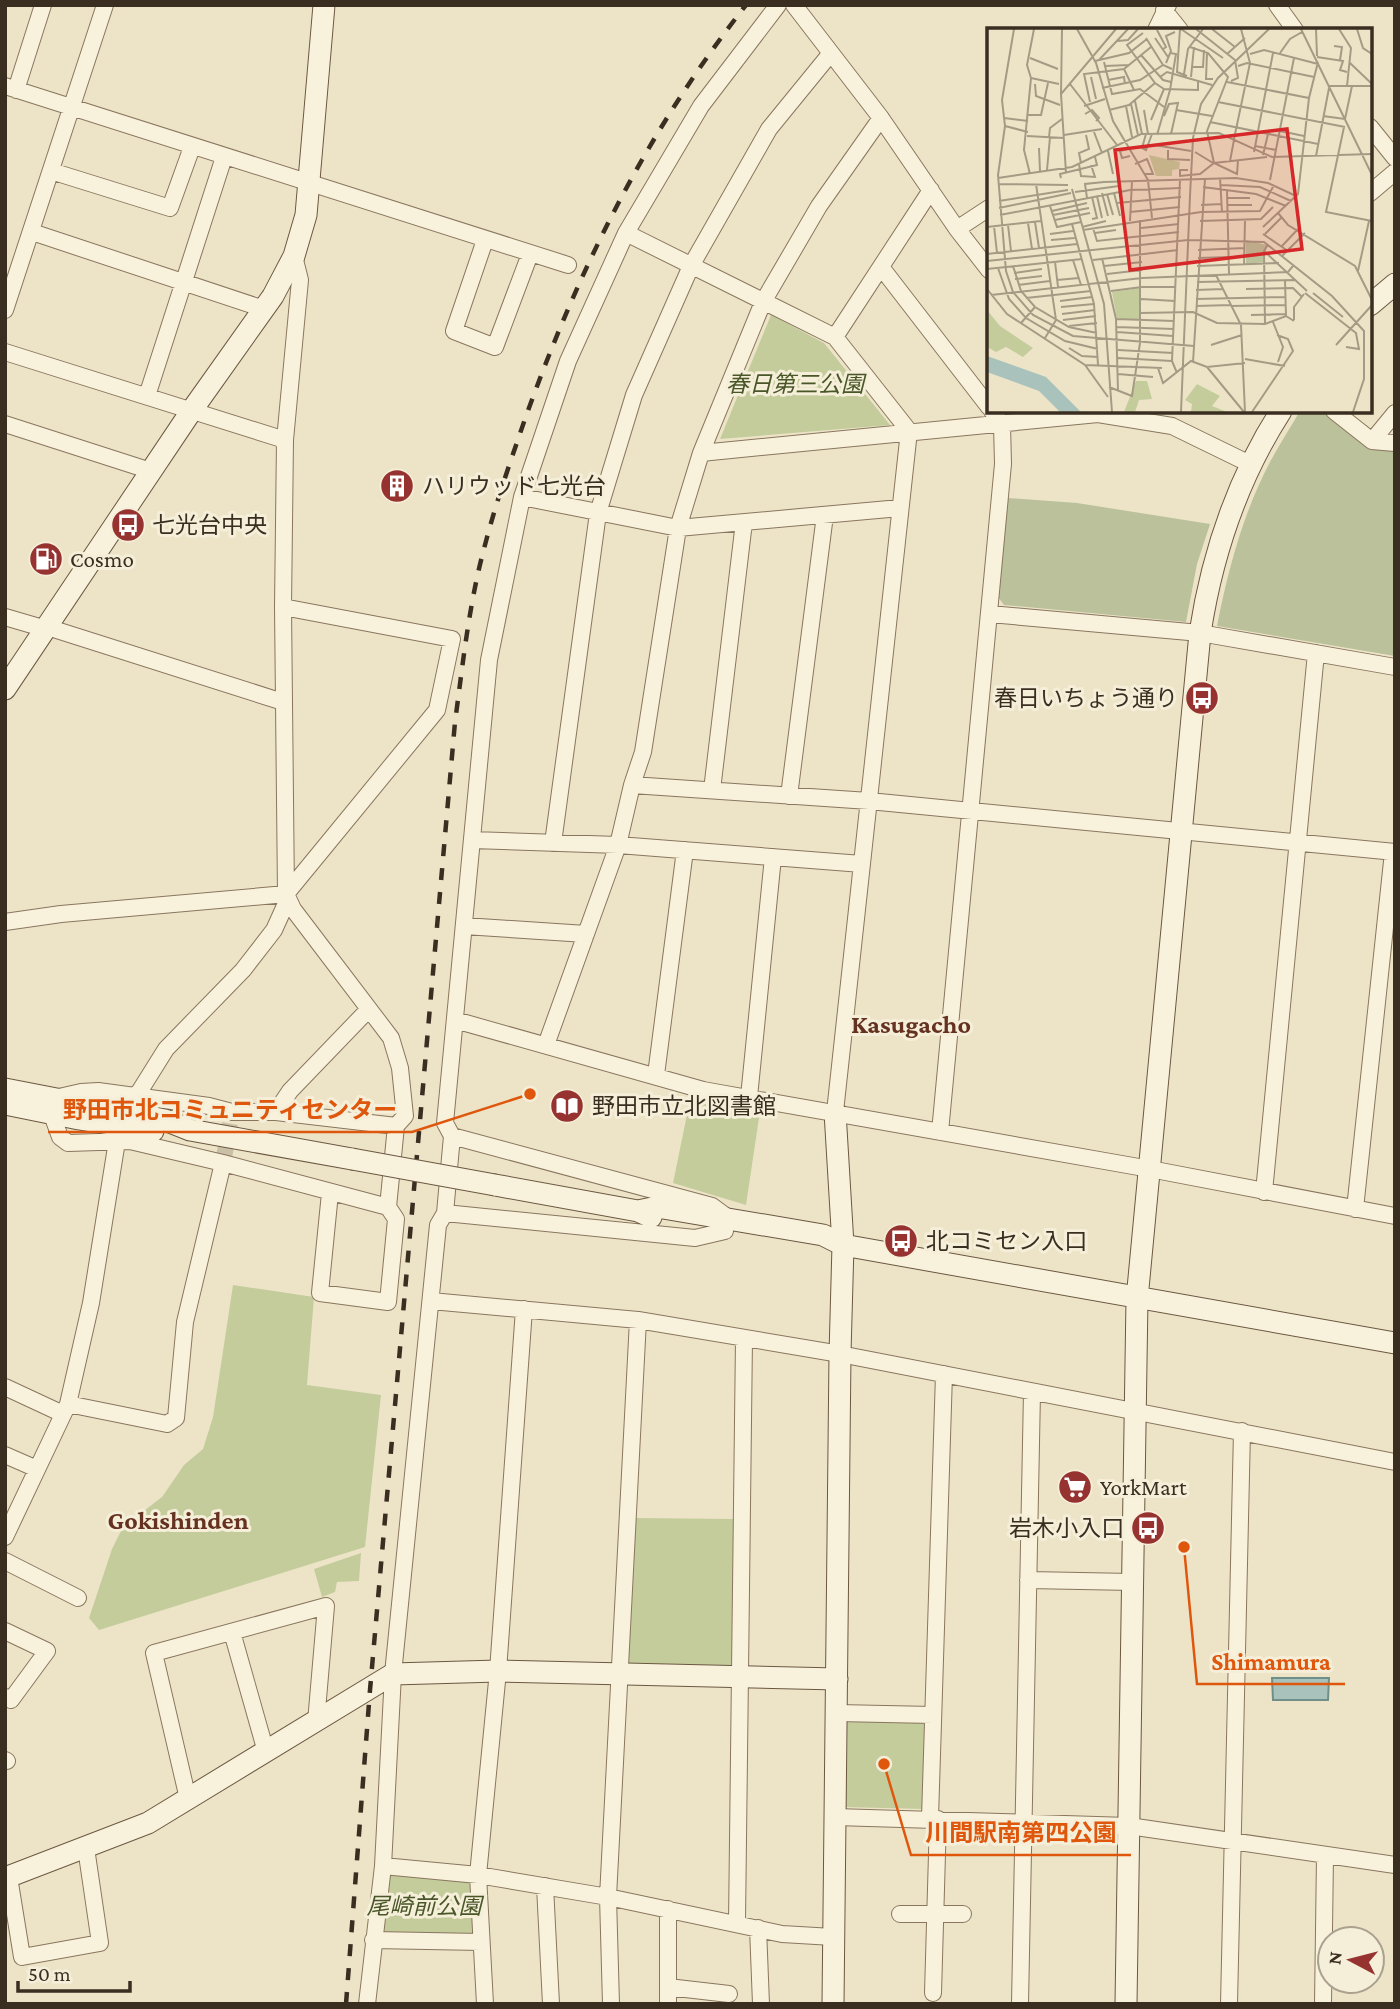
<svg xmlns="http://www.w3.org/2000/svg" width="1400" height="2009" viewBox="0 0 1400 2009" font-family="'Crimson Pro','Noto Sans JP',serif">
<rect width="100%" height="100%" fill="#ede4c8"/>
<path fill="#c4cc9c" d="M771 315 824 343 890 425 720 439Z
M690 1100 759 1118 746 1205 673 1183Z
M233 1285 314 1297 307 1385 381 1395 365 1547 99 1630 89 1618 112 1549 123 1527 162 1497 184 1465 203 1449 213 1417Z
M634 1518 736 1519 731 1671 628 1667Z
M361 1553 359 1581 337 1582 335 1592 322 1597 314 1569Z
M843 1718 926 1720 924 1809 842 1807Z
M387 1872 471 1880 475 1938 378 1935Z"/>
<path fill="#bbc19b" d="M1300 411H1323L1375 447 1395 449V656L1217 626C1228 570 1243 513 1270 462 1279 445 1290 428 1300 411Z
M1008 498 1077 503 1210 524 1197 564 1186 622 1004 605 998 597Z"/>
<path fill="#a9c2bb" stroke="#6f9089" stroke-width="2" d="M1272 1678H1329L1328 1700H1273Z"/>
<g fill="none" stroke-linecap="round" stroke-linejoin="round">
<path stroke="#c9c0a7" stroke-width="16" stroke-dasharray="16 8" stroke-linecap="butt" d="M223 1163 232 1112"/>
<g stroke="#89765e" stroke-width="18">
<path id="street" d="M794 5 881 118 957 229 989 270
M1277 5 1295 30
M1164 10 1180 30
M1156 30 1168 5
M5 86 568 265
M16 90 43 5
M1370 127 1395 158
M51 171 170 208 192 147
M1370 193 1395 172
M957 229 989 208
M32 232 264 309
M626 233 835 337 909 431 835 1112
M485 240 454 331 495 347 530 254
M294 256 300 280 285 440 283 607 286 894 293 909 391 1038 400 1068 405 1116 396 1126 388 1207 396 1219 388 1302 320 1293 330 1193
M881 267 989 407
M5 310 105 5
M835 337 931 190
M5 352 285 440
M147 396 224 157
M1334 411 1372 441 1395 443
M5 424 151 471
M1372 441 1395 413
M701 453 1098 414 1172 426 1252 465
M522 497 678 528 900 508
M990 614 1200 633 1395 667
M5 617 46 629
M47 627 283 702
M632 785 869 801 1395 852
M712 790 744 522
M789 796 825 515
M472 840 618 845 862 864
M553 843 598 513 634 395 691 266 769 129 831 53
M5 922 61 914 286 894 437 710 452 639 283 607
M464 926 586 934
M455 1020 703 1090 1150 1169 1395 1216
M546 1045 618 845 632 785 643 752 678 528 701 453 763 302 819 206 881 118
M656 1075 685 850
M59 1097 81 1092 98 1091 209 1106 232 1112H276L396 1126
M136 1097 166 1049 243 970 274 930 288 899
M749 1097 773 857
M51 1112 60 1137 68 1143 130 1141 223 1163 388 1207
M276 1112 290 1091 368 1010
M940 1132 1003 464 1002 424 992 411
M452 1136 712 1206 727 1217
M1264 1192 1316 653
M1355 1209 1393 852
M445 1213 695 1238 725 1231
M431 1301 638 1320 840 1354 1395 1462
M5 1387 63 1414
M68 1404 167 1424 176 1418 185 1322 223 1163
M5 1455 37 1469
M5 1537 68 1404 91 1303 117 1141
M5 1561 78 1598
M1028 1580 1133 1582
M5 1631 47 1651 11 1700 5 1697
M232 1632 266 1752
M837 1713 933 1715
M5 1760 7 1761
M188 1799 154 1653 326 1606 316 1722
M835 1817 1129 1826 1395 1865
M930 1818 944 1374
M383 1866 478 1875 608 1897 782 1934 833 1937
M9 1877 22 1957 100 1943 86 1848
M545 1886 551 2004
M900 1914H963
M737 1923 744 1338
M758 1928 761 2004
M373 1940 481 1942
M668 1987 729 1994
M933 1993 938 1819
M367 2004 383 1866 393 1674 438 1225 445 1213 452 1136 445 1123 489 660 522 497 568 361 626 233 701 106 778 5
M485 2004 478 1875 498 1671 524 1309
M611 2004 608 1897 638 1320
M668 2004V1909
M1020 2004 1032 1392
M1229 2004 1242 1431
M1323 2004 1325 1856"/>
</g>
<g stroke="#6b5841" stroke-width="23">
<path id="secondary" d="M1370 305 1395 284
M5 689 192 410 273 296 294 256 306 215 324 5
M5 1089 165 1120 190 1130 352 1159
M5 1104 79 1119 153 1131
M495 1185 638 1211 651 1217
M638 1211 657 1207 823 1235 843 1245 1395 1343
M5 1878 148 1823 393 1674 498 1671 837 1679
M833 2004 840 1354 843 1245 835 1112
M1126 2004 1137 1299 1200 633C1212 555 1238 478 1281 411"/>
</g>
<use href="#street" stroke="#f8f1dc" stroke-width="16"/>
<use href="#secondary" stroke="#f8f1dc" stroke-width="21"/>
<path stroke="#3a2e21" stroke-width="4.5" stroke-dasharray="12 12" stroke-linecap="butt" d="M346 2004 370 1690 455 722C463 663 469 603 485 545 496 502 511 460 525 419 579 268 647 131 746 5"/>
<g stroke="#6b5841" stroke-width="23" stroke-linecap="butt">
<path id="secondary-bridge" d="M352 1159 495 1185"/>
</g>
<use href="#secondary-bridge" stroke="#f8f1dc" stroke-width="21"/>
</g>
<defs>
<g id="building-disc" transform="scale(1.75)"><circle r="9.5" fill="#96322f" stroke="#f5eed8"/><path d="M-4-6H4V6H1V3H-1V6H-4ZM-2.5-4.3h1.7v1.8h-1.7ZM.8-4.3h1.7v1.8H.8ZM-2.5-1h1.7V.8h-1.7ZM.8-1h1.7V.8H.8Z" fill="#fff"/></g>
<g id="bus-disc" transform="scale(1.75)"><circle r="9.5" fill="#96322f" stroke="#f5eed8"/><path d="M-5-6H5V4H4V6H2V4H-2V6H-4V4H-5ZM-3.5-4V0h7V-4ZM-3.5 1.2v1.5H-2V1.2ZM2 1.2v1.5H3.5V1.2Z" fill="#fff"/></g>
<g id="fuel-disc" transform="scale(1.75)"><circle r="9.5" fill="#96322f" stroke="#f5eed8"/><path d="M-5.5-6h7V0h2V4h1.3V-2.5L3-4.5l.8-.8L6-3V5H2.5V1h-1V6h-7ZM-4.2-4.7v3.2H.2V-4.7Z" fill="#fff"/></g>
<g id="library-disc" transform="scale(1.75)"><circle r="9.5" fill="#96322f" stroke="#f5eed8"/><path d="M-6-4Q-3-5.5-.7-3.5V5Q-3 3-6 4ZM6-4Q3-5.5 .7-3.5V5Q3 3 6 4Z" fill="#fff"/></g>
<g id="supermarket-disc" transform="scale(1.75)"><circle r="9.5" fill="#96322f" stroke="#f5eed8"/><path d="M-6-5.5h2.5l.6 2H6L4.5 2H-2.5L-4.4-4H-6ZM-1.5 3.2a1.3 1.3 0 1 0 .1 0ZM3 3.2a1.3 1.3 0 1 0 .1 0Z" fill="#fff"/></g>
</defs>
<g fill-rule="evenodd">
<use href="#building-disc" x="397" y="486"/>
<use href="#bus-disc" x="128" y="525"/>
<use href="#fuel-disc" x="46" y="559"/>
<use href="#bus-disc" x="1202" y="698"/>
<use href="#library-disc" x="567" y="1106"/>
<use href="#bus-disc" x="901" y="1241"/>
<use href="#supermarket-disc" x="1075" y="1487"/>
<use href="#bus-disc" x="1148" y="1528"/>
</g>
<g text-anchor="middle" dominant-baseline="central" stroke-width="6" stroke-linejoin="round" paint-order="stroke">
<g font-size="23" font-style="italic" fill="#485628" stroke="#f5eed8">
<text x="795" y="384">春日第三公園</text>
<text x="424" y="1906">尾崎前公園</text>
</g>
<g font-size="23" fill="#3a2e21" stroke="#f5eed8" text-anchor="start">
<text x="422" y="486">ハリウッド七光台</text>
<text x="152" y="525">七光台中央</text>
<text x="70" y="559">Cosmo</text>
<text x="1178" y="698" text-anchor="end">春日いちょう通り</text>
<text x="592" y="1106">野田市立北図書館</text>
<text x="926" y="1241">北コミセン入口</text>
<text x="1100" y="1487">YorkMart</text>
<text x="1124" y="1528" text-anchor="end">岩木小入口</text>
</g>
<g font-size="26" font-weight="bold" fill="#653221" stroke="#f5eed8">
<text x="911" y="1024">Kasugacho</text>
<text x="178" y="1520">Gokishinden</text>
</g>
</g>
<g transform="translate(987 28)">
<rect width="385" height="385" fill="#ede4c8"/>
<path d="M162 127 193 134 192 141 185 142V148H169ZM153 260 152 291H130L125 264ZM0 282 13 298 46 320 36 329 19 319 9 324 0 319ZM149 353H160L165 371 152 372 148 384H137ZM210 356 233 368 225 378 240 384H204L205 376 198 372Z" fill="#c4cc9c"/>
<path d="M259 212 280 217 277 234 259 236Z" fill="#bbc19b"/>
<path d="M0 328 59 349 94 384H73L52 363 0 344Z" fill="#a9c2bb"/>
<path fill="none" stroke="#a59b85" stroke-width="2" d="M27 1 15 72 18 98 11 147 19 243 26 264 46 287 86 308 207 318M90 1 109 35 126 93 161 152 165 190M193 1 190 44 200 48M194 1 236 30M209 1 248 32 251 50 244 53M225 1 248 19M314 1 385 147M329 1 330 28M352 1 364 20 360 58M370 1 376 20 385 26M170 2 179 19 175 22M156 5 140 17 168 55 177 61 211 62V52M159 10 176 37 185 41M168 10 181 29M131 13 141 12 151 1M347 18 355 19 353 32M203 19 221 25 241 49 220 103 227 135 250 146 251 132M220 25 219 51H226M293 25 303 11 315 4M240 26 258 10M263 26 277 22 331 36M154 27 176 52 184 54M330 29 356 33 353 42 360 44M43 30 71 41M112 32 141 1M108 33 142 25 160 11M117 34 125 66 153 61 177 79M179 35 184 23 179 8 188 4M363 35 385 56M118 38 142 37M251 38 260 35 327 49M206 39H216L217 22M137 41 147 62M197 46 201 21 216 1M104 49 109 71M173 49 180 44 225 57M204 49 207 19M44 50 72 56M121 52 137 49 138 56M240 54 322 70M48 56 49 68 73 77M83 56 130 117M342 58H385M115 60 153 52 176 37M74 66 75 1M148 73 155 106M103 74 97 46 137 41 164 19M231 74 358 99M144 76 151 107M97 78 118 71M139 78 145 109M122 82 142 77 168 55M157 82 161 106M189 82 225 88M98 86 105 82 112 90 109 93M41 87H54L61 55M177 88 182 76 191 75 184 106M336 88 358 91M17 90 41 93M358 91 365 58M164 92 177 61M223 94 331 116M18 98 41 104M357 99 339 184 385 193M293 103 317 108M107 104 115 125M159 106 155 120 159 122 165 106M77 107 115 101M170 107 183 62 189 26 183 25M40 108 77 110M62 109 63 100 75 91M247 111 263 35 254 1M167 117 204 123M268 118 289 122M52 120 53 143M140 121 133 123 135 130 143 128M181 122V131L203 132M121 123 126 146M208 124 226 135M267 124 286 25M276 127 281 106M329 128 342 60M243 133 247 112M94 135 92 125 102 121 99 107M92 136 94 148 108 149 104 137M148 136 160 131 166 146H157M60 142 63 109M201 142H193V148L213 146 227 135 280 129M79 145 74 66 129 1M43 146 37 122 44 50 40 37 47 1M11 150 85 139 154 106 232 105 285 129 385 126M74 150 73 146 110 137 108 129M233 150 235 184M283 152 307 30M11 156 81 157M49 156 69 292 58 310M234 157 273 159 304 173M216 159 269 166 299 178M85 161 117 276 125 384M240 163 242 246M88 164 132 158M115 165 121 188M127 165 133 188M120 166 126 187M110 168 115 190M203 168 206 110 214 76 231 50 282 1M105 169 110 190 105 191M100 170 98 156 117 154 249 150 281 155 309 168M240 170H263M12 173 81 162M130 175 194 169M214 177 235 176M240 177H265M63 178 70 199 94 194M12 180 84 165M65 183 100 175M143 184 193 179M291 185 301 197 368 238 385 272M13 187 143 162 194 160M66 187 102 180M68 192 103 185M143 193 145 153M213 193 274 191 286 179M48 194 52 220M41 195 45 221M85 196 107 276 111 337M21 197 24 223M7 198 10 225M0 199 54 193M95 199 119 193M276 199 311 166 322 70 331 34M106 200 110 213 192 204M154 200 192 196M96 202 214 184 273 183 287 157M108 205 129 202M63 206 86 203M276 206 301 223M278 206 294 190M64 212 88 210M295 218 311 201M211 222 258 220M277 223 320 263M0 226 90 216M295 228 318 205M115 230 129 291 131 363M211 230 242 229M86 232 94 257M106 232 191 222M0 233 201 212 277 214 345 268 377 303V351L366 384M68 234 71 259M257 237 258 192M26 238 34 263 48 279 82 299 110 305M117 238 155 234M210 238 292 235M11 240 22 271 39 290 78 313 111 321M0 241 95 231M371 243 382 193M27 245 55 241M120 246 155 242M229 247 254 297 258 384M28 251 55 248M70 252 92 250M298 252 299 288M210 254 309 252M31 257 63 253M155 259H188M0 261 20 286 98 337 121 369M259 261 306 260 315 269M209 262 236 261M124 263 155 259M318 265 369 305 372 321 359 319M326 265 356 289M4 267 155 250 301 244 306 238M39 270 104 263M154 271 188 273M209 271 298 269M73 273 105 269M209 278 244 277M244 278 299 277M74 279 107 276M153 285 206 284 230 295 278 296 299 288 307 293M75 286 108 282M264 287 299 286M129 291 187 293M76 292 109 288M307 292V279L317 266M286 294 296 319 291 334M34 295 48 279M278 296 277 223 281 216M82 298 110 295M129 299 187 301M130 304 186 308M224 317 255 307M349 317 385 277M82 320 95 328 111 329M131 322 186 325M131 330 185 333M258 331 298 338M206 334 218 151M98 337 175 340M220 339 257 384M171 340 176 355 204 333 220 339 258 335M190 345 185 333 193 152M131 346 166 349M122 359 145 368 153 315V192M194 384 203 168M265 384 306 323 301 311 290 307"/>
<path fill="#d62828" fill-opacity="0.15" stroke="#d62828" stroke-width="3.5" d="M300 101 315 221 143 242 128 122Z"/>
<rect width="385" height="385" fill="none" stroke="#3a2e21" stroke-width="3.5"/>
</g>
<path fill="none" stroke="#df570d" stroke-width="2.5" d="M530 1094L412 1132H48M1184 1547L1197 1684H1345M884 1764L911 1855H1131"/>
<g fill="#df570d" stroke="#f5eed8" stroke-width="2.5">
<circle cx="530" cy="1094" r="7"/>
<circle cx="1184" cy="1547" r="7"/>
<circle cx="884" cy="1764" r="7"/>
</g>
<g font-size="24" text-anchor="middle" font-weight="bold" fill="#df570d" stroke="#f5eed8" stroke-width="6" stroke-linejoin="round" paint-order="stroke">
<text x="230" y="1118">野田市北コミュニティセンター</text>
<text x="1271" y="1670">Shimamura</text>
<text x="1021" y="1841">川間駅南第四公園</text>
</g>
<rect width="1400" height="2009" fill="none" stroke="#3a2e21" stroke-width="14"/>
<g transform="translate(1351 1960) rotate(277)"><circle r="33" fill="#f5eed8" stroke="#aaa18f" stroke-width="2"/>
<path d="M0-5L12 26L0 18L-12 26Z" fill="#96322f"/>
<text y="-10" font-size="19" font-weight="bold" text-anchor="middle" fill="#3a2e21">N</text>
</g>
<path d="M18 1981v10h112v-10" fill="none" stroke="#3a2e21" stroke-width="3.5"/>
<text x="28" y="1981" font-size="21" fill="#3a2e21" stroke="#f5eed8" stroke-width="5" paint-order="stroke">50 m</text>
</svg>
